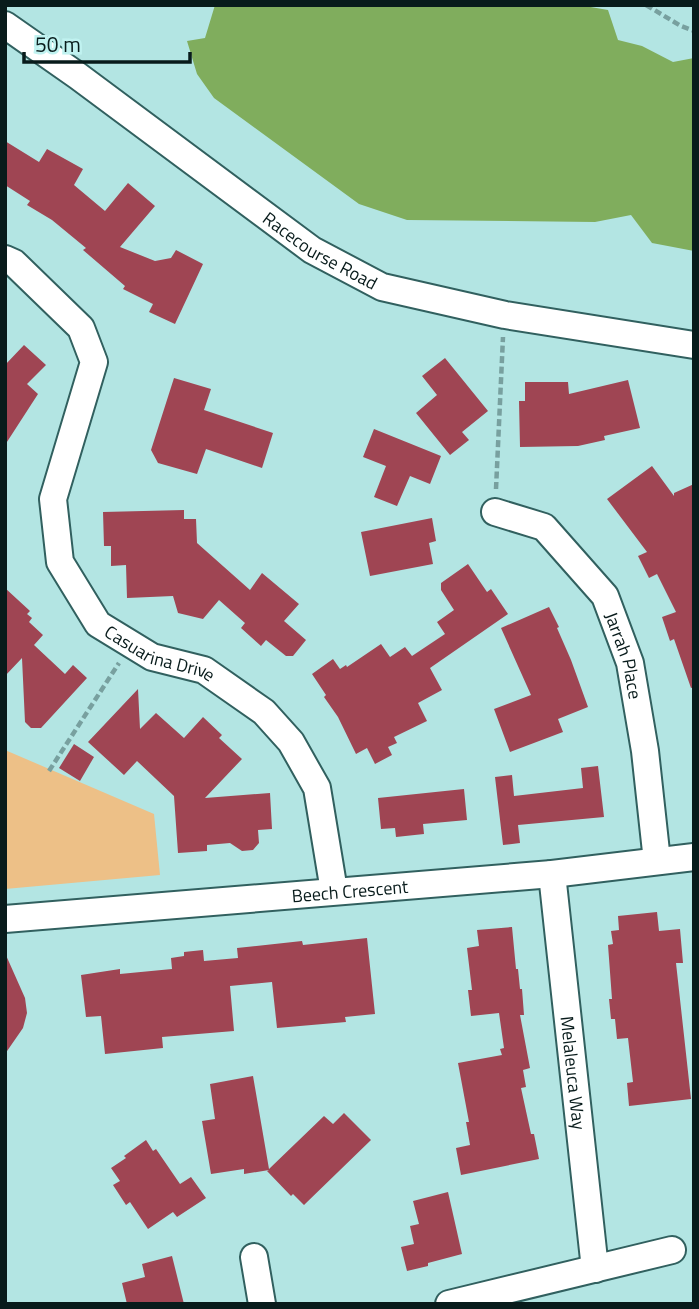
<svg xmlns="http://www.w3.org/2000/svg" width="699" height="1309" viewBox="0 0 699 1309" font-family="'Titillium Web',sans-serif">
<rect width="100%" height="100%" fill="#b3e5e3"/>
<path fill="#edc087" d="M5 750 154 814 160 875 5 889Z"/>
<path fill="#80ad5d" d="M215 5H579L608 10 618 40 642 46 673 62 694 58V251L652 243 631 215 595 222 407 220 359 204 214 98 197 74 187 41 205 38Z"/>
<path fill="#9f4553" d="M5 141 39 162 47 149 83 169 74 185 105 211 128 183 155 206 120 247 155 261 171 258 176 250 203 264 175 324 149 312 153 304 123 289 125 286 83 250 86 248 52 220 27 205 30 201 5 185Z
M24 345 46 365 27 384 38 394 5 445V365Z
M445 358 488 411 462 432 469 440 450 455 416 413 437 395 422 376Z
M174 378 211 389 204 410 273 433 262 468 206 449 197 474 158 463 151 450Z
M628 380 640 428 604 436 605 440 578 446 520 447 519 401H525V382H568L569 394Z
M374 429 441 456 430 484 410 476 397 506 374 497 386 466 363 457Z
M652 466 674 496V493L694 484V687L691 688 674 639 670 641 662 617 676 612 657 574 649 578 638 556 647 552 607 499Z
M184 510V519H196L197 543 250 590 262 573 299 604 284 621 306 640 293 656H286L266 640 261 646 241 628 245 623 219 600 203 619 178 613 173 596 127 598 126 565 111 566V546H104L103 512Z
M432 518 436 541 429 543 433 564 370 576 361 532Z
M468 564 487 592 491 589 508 614 430 668 442 690 418 703 427 721 394 737 397 743 388 747 392 755 375 764 367 748 356 754 338 717 324 697 326 695 312 674 333 659 340 669 346 665 347 667 381 644 390 657 405 647 412 656 445 634 437 622 454 610 441 590V583Z
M5 588 30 611 27 614 32 618 29 622 43 635 34 645 65 674 73 665 87 678 41 728H31L25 722 22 658 5 676Z
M549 607 559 627 557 628 571 660 588 707 558 719 563 732 510 752 494 709 531 695 501 628Z
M138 689 140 729 156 713 184 738 203 717 222 735 219 738 242 759 205 798 270 793 272 829 258 830 259 843 253 850 242 851 230 843 207 845V851L178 853 174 796 137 761 124 775 88 742Z
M74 744 94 757 80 781 59 768Z
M598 766 604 817 518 825 520 843 503 845 495 777 512 775 514 796 583 788 581 768Z
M464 789 467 820 423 824 424 834 396 837 395 828 381 829 378 798Z
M657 912 659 931 680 929 683 963H676L691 1099 629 1106 627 1083 633 1082 628 1038 617 1039 615 1019H611L609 999H612L608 945 613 944 611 931 619 930 618 916Z
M512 927 516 969H518L520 989H522L524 1015H520L530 1068 523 1070 526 1087 521 1088 531 1134H534L539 1159 461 1175 456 1148 470 1145 466 1122H469L458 1063 502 1055 500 1049 504 1048 499 1013 471 1016 468 990H472L467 948 479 946 477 930Z
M367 938 375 1014 345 1017 346 1022 277 1028 272 982 230 986 234 1031 162 1037 163 1048 105 1054 101 1016 86 1017 81 975 120 969V974L172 969 171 958 184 956V952L203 950 204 961 238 958 237 948 302 941 303 945Z
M5 953 25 998 27 1013 23 1028 5 1054Z
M253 1076 269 1169 324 1116 333 1124 344 1113 371 1140 304 1205 293 1194 291 1196 267 1171 269 1170 244 1174V1169L211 1174 202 1121 215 1119 210 1084Z
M146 1140 153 1151 156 1149 180 1184 191 1177 206 1198 177 1217 173 1212 148 1229 130 1202 126 1205 113 1185 120 1181 111 1168 126 1158 124 1156Z
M448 1192 462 1254 428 1263V1266L407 1271 401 1247 414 1244 410 1226 419 1224 413 1201Z
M172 1256 184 1304H127L122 1283 145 1277 142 1264Z"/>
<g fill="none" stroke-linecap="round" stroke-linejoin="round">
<g stroke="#31605f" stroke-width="30">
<g id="minor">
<path id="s1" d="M5 25 78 76 312 250 382 287 505 315 694 345"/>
<path id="s2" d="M5 259 14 263 81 328 94 362 53 499 60 562 98 624 152 657 204 670 264 712 291 742 317 788 334 891"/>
<path id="s3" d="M495 512 544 527 605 596 630 663 645 751 657 861"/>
<path id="s4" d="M552 874 595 1269"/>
<path id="s5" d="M5 919 552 874 694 857"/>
<path d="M254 1257 262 1304"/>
<path d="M449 1304 672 1250"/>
</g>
</g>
<path stroke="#78a09f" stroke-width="4.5" stroke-dasharray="7 3.5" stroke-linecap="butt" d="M646 5 681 26 694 31
M496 489 503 337
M49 771 119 663"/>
<use href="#minor" stroke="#fff" stroke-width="26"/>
</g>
<g text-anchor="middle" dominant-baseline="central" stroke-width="7" stroke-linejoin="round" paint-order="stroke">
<g font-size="18" fill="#081b1b" stroke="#c0f2f0">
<text stroke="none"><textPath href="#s1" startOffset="388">Racecourse Road</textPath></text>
<text stroke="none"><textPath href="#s2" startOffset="488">Casuarina Drive</textPath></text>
<text stroke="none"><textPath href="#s3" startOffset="206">Jarrah Place</textPath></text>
<text stroke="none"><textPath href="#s5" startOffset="346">Beech Crescent</textPath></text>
<text stroke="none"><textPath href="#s4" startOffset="200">Melaleuca Way</textPath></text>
</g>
</g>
<rect width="699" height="1309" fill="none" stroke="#081b1b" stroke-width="14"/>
<path d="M24 52v10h166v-10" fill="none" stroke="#081b1b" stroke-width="3.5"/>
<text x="35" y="52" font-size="21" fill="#081b1b" stroke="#c0f2f0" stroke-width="5" paint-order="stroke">50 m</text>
</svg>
